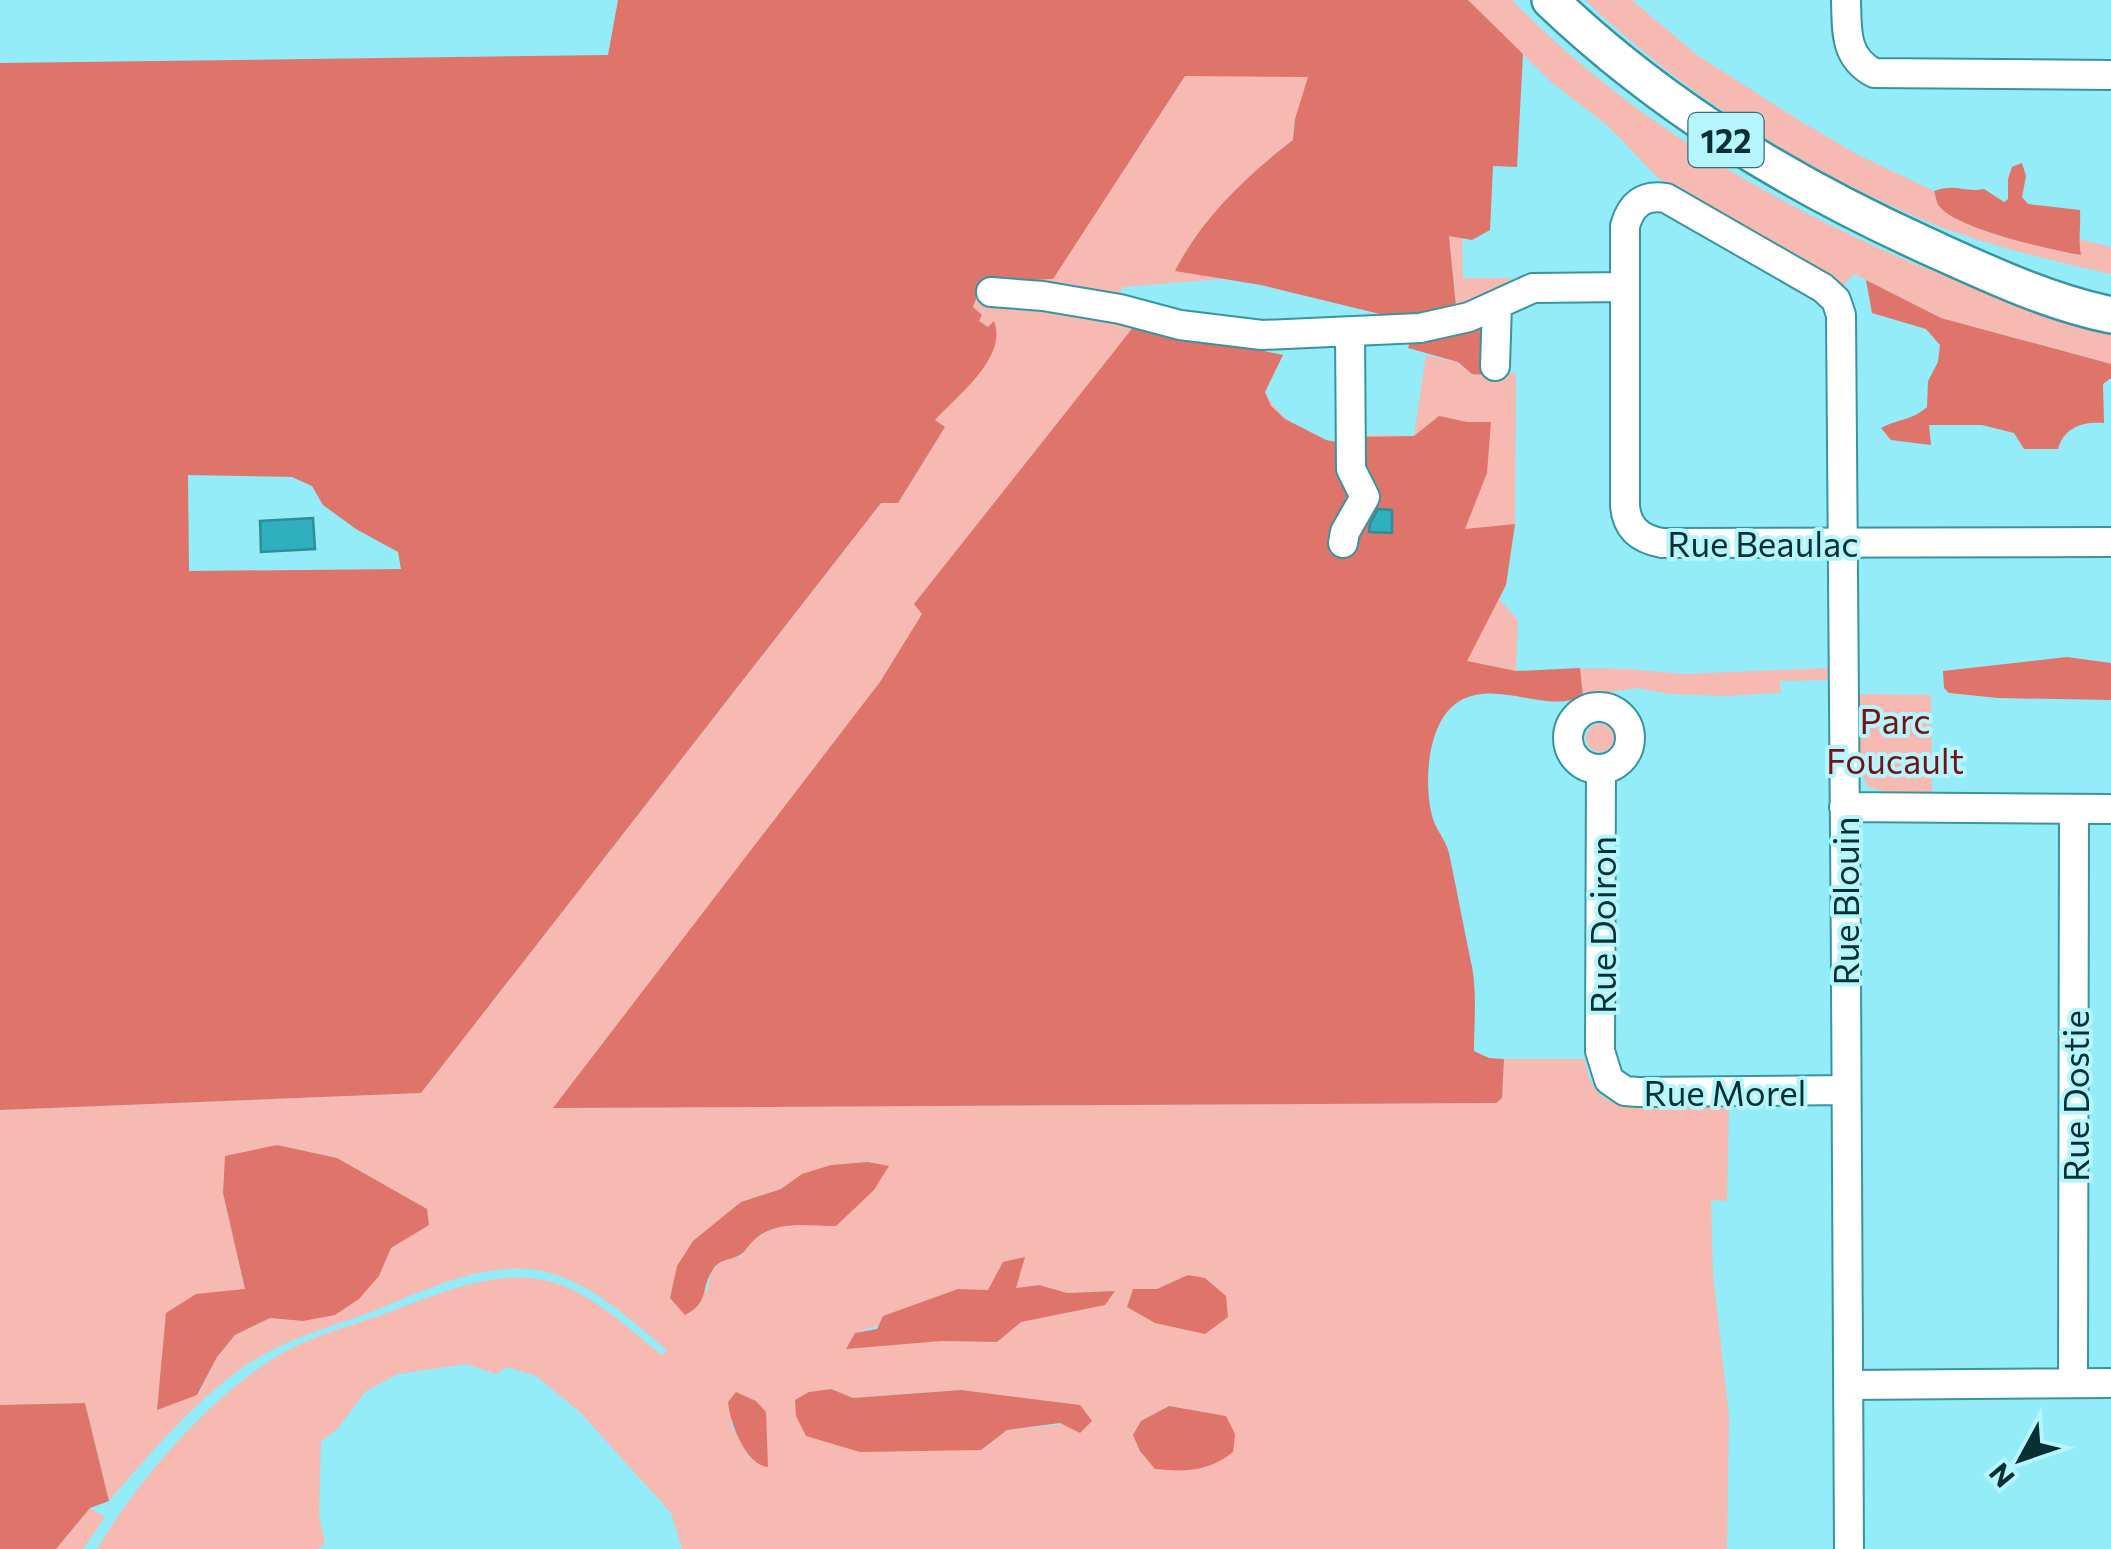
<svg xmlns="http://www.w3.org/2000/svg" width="2111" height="1549" viewBox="0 0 2111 1549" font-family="Commissioner,sans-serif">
<rect width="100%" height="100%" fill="#93ecf8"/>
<path fill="#f6bab3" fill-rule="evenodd" d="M1468 0H1512C1631 122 1787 214 1945 276 1971 286 1996 298 2023 306 2052 315 2082 322 2111 329V364L1941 318 1854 274 1843 286 1828 275 1658 178 1608 126 1550 81Z
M1585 0H1632L1697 55 1797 119 1856 154 1934 191C1936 196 1936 202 1939 206 1956 228 2051 250 2080 255L2078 239 2111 247V274C2047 259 1982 245 1921 219 1799 167 1680 91 1585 0Z
M1185 76H1309L1295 119 1293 140C1247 175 1201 219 1176 270L1222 279 1123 287 1107 317 1283 355 1265 392C1274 414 1316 446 1342 443 1348 442 1352 438 1357 437 1375 434 1396 436 1414 436L1426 355 1458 362 1472 374 1516 373 1515 524 1506 585 1499 599 1518 620 1516 671 1466 662 554 1108 1496 1103 1502 1098 1504 1059H1585C1587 1074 1592 1091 1608 1100 1629 1111 1702 1106 1729 1106L1727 1201 1711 1200 1713 1274 1729 1416 1727 1549H682L671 1513 580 1412 536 1376 507 1367 496 1374 466 1364 398 1374 366 1391 338 1428 321 1442 319 1515 325 1543 318 1549H97C138 1479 219 1385 292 1348 326 1331 365 1322 400 1308 445 1291 499 1269 548 1281 592 1292 627 1328 662 1355L667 1350C630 1320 594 1284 546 1272 486 1257 418 1294 363 1315 320 1330 275 1343 238 1371 188 1408 149 1455 109 1501L85 1403 0 1405V1110L421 1093 881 503H898L945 427 935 420C956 396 1007 357 994 322L989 328 978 320 973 307 982 282 1053 278ZM277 1145 336 1158 427 1209 428 1225 391 1248 379 1276 303 1321 270 1318 235 1335 217 1357 198 1395 196 1294 245 1290 223 1193ZM802 1174 781 1225 754 1239 741 1256 722 1260 711 1272 707 1291 675 1281 677 1266 741 1202 781 1189ZM1024 1258 1015 1288 1039 1285 1066 1293 1113 1291 1104 1305 1020 1322 997 1342 941 1341 855 1333 988 1290ZM831 1389 853 1398 961 1390 1092 1421 1007 1430 981 1450 934 1449ZM1169 1406 1226 1416 1141 1421ZM766 1412 750 1459 730 1423Z
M1449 235 1462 238 1463 278H1511L1499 296 1457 316Z
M1580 668 1629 669 1682 674 1829 668V680L1780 681 1781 693 1726 696 1669 694 1638 688 1583 696Z
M1858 694 1931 695 1932 794 1888 793 1867 786 1858 765Z
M1586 738a14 14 0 1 1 28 0a14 14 0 1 1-28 0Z
M90 1508 105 1517 83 1549H56Z"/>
<path fill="#df746b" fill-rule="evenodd" d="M618 0H1468L1523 54 1517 167 1493 166 1490 230 1472 240 1449 236 1457 316 1488 324 1485 375 1472 374 1458 362 1408 348 1417 323 1261 285 1175 271C1201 219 1247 175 1293 140L1295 119 1308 77 1185 76 1053 279 982 282 973 307 982 315 979 321 988 327 994 321C1008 357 958 395 935 420L945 427 898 503H881L421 1093 0 1110V63L608 55ZM188 475 292 477 312 486 323 505 356 529 398 552 401 569 189 571Z
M2022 163 2026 176 2022 197 2028 204 2080 210C2081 226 2078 240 2081 255 2052 250 1956 229 1939 206 1936 202 1936 196 1934 191 1955 183 1964 193 1984 189L2004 202 2008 199V179L2012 167Z
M1866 280 1941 318 2111 364V378L2103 384 2104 423C2083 421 2064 427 2058 449H2024L2014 433 1982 425H1929L1931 445 1891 440 1881 428C1898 419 1913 420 1927 407L1928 381 1938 362 1940 345 1926 329 1872 313Z
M1135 325 1283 355 1265 392 1271 406 1285 419 1326 440 1342 443 1355 437 1414 436 1439 416 1467 422H1491L1487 473 1465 529 1515 524 1506 585 1467 661 1516 671 1580 668 1583 696C1547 714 1501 681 1463 699 1426 717 1423 786 1433 819 1437 831 1446 841 1449 853 1457 891 1464 929 1472 967 1477 993 1474 1024 1474 1051L1489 1058 1504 1059 1502 1098 1496 1103 553 1108 880 682 922 614 914 604Z
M2067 657 2111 663V700L1998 698 1949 693 1944 688 1943 671Z
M277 1145 337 1158 427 1209 429 1225 391 1248 379 1276 359 1299 335 1315 303 1321 270 1318 235 1335 217 1357 197 1395 157 1410 166 1313 196 1294 245 1289 223 1193 225 1156Z
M868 1162 889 1166 874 1190 836 1226C808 1226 777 1219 754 1240 748 1245 745 1253 738 1256 727 1261 719 1259 712 1271 700 1290 710 1302 685 1315L670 1298 677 1266 693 1241 741 1202 781 1189 802 1174 831 1165Z
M1025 1257 1016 1288 1039 1285 1067 1293 1115 1291 1105 1305 1021 1322 997 1342 941 1341 846 1349 855 1333 877 1329 883 1316 958 1289 988 1290 1003 1262Z
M1188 1275 1205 1278 1226 1296 1228 1317 1205 1334 1155 1323 1127 1307 1133 1289H1157Z
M831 1389 853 1398 961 1390 1080 1405 1092 1421 1080 1433 1060 1423 1007 1430 981 1450 860 1452 806 1436 796 1416 795 1400 809 1392Z
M736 1392 756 1401 766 1412 768 1467C745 1465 730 1422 728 1402Z
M85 1403 109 1501 90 1508 56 1549H0V1405Z
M1169 1406 1226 1416 1235 1434 1233 1452C1208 1472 1185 1472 1155 1469L1140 1451 1133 1435 1141 1421Z"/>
<path fill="#30b0be" stroke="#2e8d98" stroke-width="2.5" d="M1378 509 1392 510V533L1369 532 1370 524Z
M313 518 315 549 261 552 260 521Z"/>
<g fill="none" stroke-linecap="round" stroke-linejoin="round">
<g stroke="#3895a0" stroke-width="32">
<path id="minor" d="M1846 0C1847 30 1844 57 1874 73L2111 75
M991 292 1043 296 1120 309 1180 325 1262 335 1420 328 1469 317 1533 288 1625 287
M1495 366 1497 305
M1343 543 1345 532 1365 497 1351 469 1350 332
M1568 738a31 31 0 1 1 62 0a31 31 0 1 1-62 0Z
M1601 769 1600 1051 1609 1080 1625 1091 1638 1092 1845 1090
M1844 807 2111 809
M2073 1383 2074 809
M1848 1385 2111 1383
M1849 1549C1845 1138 1847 726 1841 315L1836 300 1823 288 1666 198C1643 194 1631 205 1625 226V506C1627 528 1640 539 1662 543L2111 542"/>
</g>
<g stroke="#3895a0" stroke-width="40">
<path id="major" d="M1550 0C1661 106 1787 182 1925 245 1987 273 2045 301 2111 315"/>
</g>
<use href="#minor" stroke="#fff" stroke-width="28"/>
<use href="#major" stroke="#fff" stroke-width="35"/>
</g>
<g text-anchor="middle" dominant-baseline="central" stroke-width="8" stroke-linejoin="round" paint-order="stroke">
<rect fill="#b5f6fe" stroke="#3b6b71" stroke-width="2.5" x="1688.5" y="113" width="75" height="54" rx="8"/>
<g font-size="32" font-weight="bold" fill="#073034">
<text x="1726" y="140">122</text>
</g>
<g font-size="35" fill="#073034" stroke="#b5f6fe">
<text x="1763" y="542">Rue Beaulac</text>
<text transform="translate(1844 901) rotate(-90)">Rue Blouin</text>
<text transform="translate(1601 925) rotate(-90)">Rue Doiron</text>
<text x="1725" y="1091">Rue Morel</text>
<text transform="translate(2074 1096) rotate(-90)">Rue Dostie</text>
</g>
<g font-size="35" fill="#751314" stroke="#b5f6fe">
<text x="1895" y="719">Parc<tspan x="1895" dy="40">Foucault</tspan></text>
</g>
</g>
<g transform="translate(2021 1459) rotate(230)" stroke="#b5f6fe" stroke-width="8" paint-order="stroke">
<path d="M0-8L18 38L0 25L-18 38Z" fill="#073034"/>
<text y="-15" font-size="28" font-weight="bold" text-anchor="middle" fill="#073034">N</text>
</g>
</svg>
